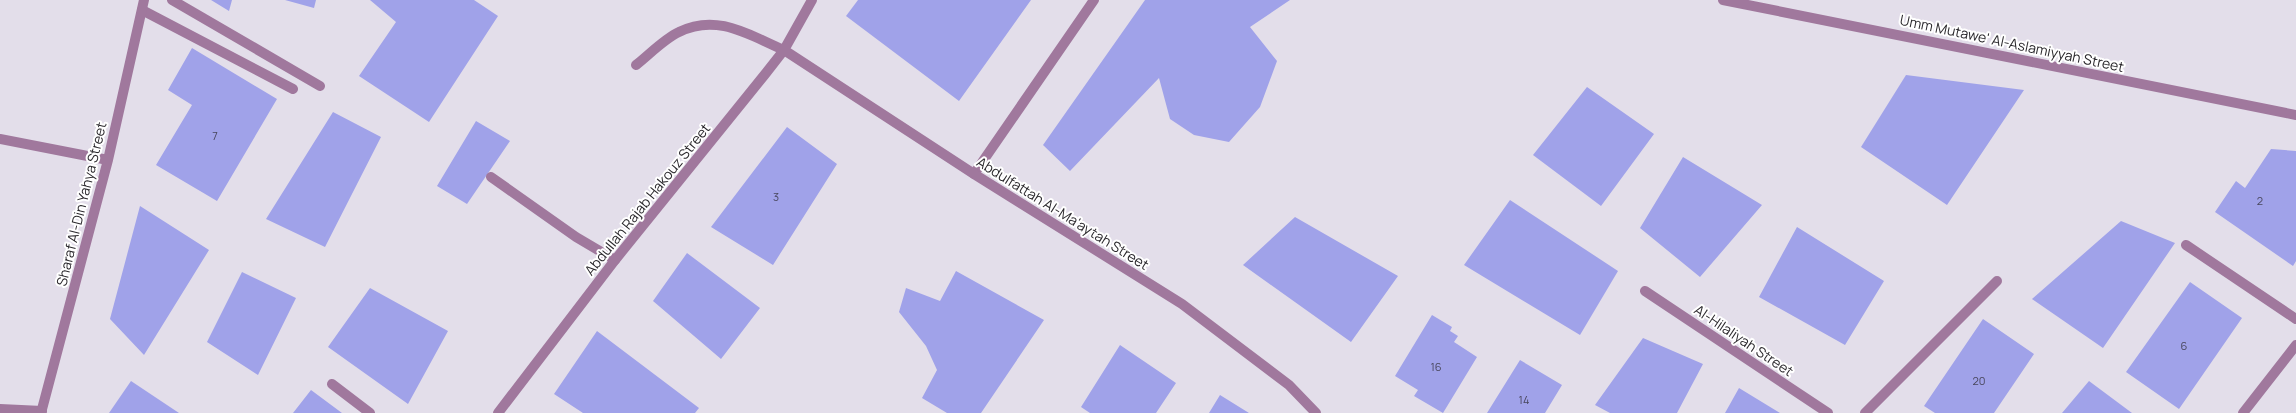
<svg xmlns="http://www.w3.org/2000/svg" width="2296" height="413" viewBox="0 0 2296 413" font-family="Manrope,sans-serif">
<rect width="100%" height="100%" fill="#e3deea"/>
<path fill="#a0a2e9" d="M211 0H232L229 11Z
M285 0H316L314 8Z
M370 0H474L498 16 429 122 359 76 396 22Z
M858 0H1031L959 101 846 16Z
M1145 0H1290L1250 27 1277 61 1260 107 1229 142 1194 135 1170 119 1159 78 1070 171 1043 145Z
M192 48 277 99 217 201 156 165 192 105 168 90Z
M1906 75 2024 90 1947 205 1861 147Z
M1587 87 1654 134 1601 206 1533 155Z
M333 112 381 137 325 247 266 219Z
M476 121 510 141 467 204 437 186Z
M787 127 837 164 773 265 711 227Z
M2271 149 2296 151V261L2293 266 2215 212 2236 181 2245 188Z
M1683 157 1762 205 1700 277 1640 228Z
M1510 200 1618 271 1580 335 1464 265Z
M140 206 209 250 144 355 110 319Z
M1295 217 1398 276 1351 342 1243 265Z
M2121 221 2175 243 2103 348 2032 299Z
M1797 227 1884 281 1845 345 1759 297Z
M687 253 760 308 721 359 653 301Z
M956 271 1044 320 981 413H947L922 398 937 370 926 346 899 312 906 288 940 301Z
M242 272 296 298 258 375 207 342Z
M2190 282 2242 318 2179 409 2126 372Z
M370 288 448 331 408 404 328 347Z
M1432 315 1452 327 1450 331 1458 336 1454 342 1477 357 1443 413 1414 396 1418 390 1395 376Z
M1983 319 2034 354 1994 413H1935L1924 406Z
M597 331 699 408 695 413H583L554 394Z
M1643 338 1703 364 1677 413H1610L1595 405Z
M1120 345 1176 383 1156 413H1090L1081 407Z
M1520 360 1562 385 1545 413H1487Z
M131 381 179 413H109Z
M2089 381 2132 413H2062Z
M1739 388 1780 413H1725Z
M311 390 342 413H293Z
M1220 395 1249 413H1209Z"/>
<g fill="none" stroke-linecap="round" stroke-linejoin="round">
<path stroke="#a0789d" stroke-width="10" d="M172 0 320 86
M142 10 293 89
M636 65C650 54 664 39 679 32 717 13 749 35 784 50
M974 174 1094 0
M491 177 576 237 615 260
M2186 245 2296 319
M332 384 370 413
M0 409 42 411
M1865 413 1997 281"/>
<path stroke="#a0789d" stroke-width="10" d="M1723 0 2296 115
M784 50 974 174 1182 304 1289 385 1316 413
M0 139 108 160
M1645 291 1828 413
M41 413 108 160 144 0
M498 413 615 260 766 73 784 50 812 0
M2243 413 2296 345"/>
</g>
<g text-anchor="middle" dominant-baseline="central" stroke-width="4" stroke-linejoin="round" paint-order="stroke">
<g font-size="11" fill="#48465b">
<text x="215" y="135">7</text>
<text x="776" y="196">3</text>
<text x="2260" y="200">2</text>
<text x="2184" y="345">6</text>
<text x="1436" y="366">16</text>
<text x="1979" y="380">20</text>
<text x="1524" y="399">14</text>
</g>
<g font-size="14" fill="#2a282c" stroke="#fff">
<text transform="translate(2012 43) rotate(12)">Umm Mutawe' Al-Aslamiyyah Street</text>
<text transform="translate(647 199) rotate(-51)">Abdullah Rajab Hakouz Street</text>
<text transform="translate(81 204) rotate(-76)">Sharaf Al-Din Yahya Street</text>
<text transform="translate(1063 213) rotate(32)">Abdulfattah Al-Ma'aytah Street</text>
<text transform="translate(1744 340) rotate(34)">Al-Hilaliyah Street</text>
</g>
</g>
</svg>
